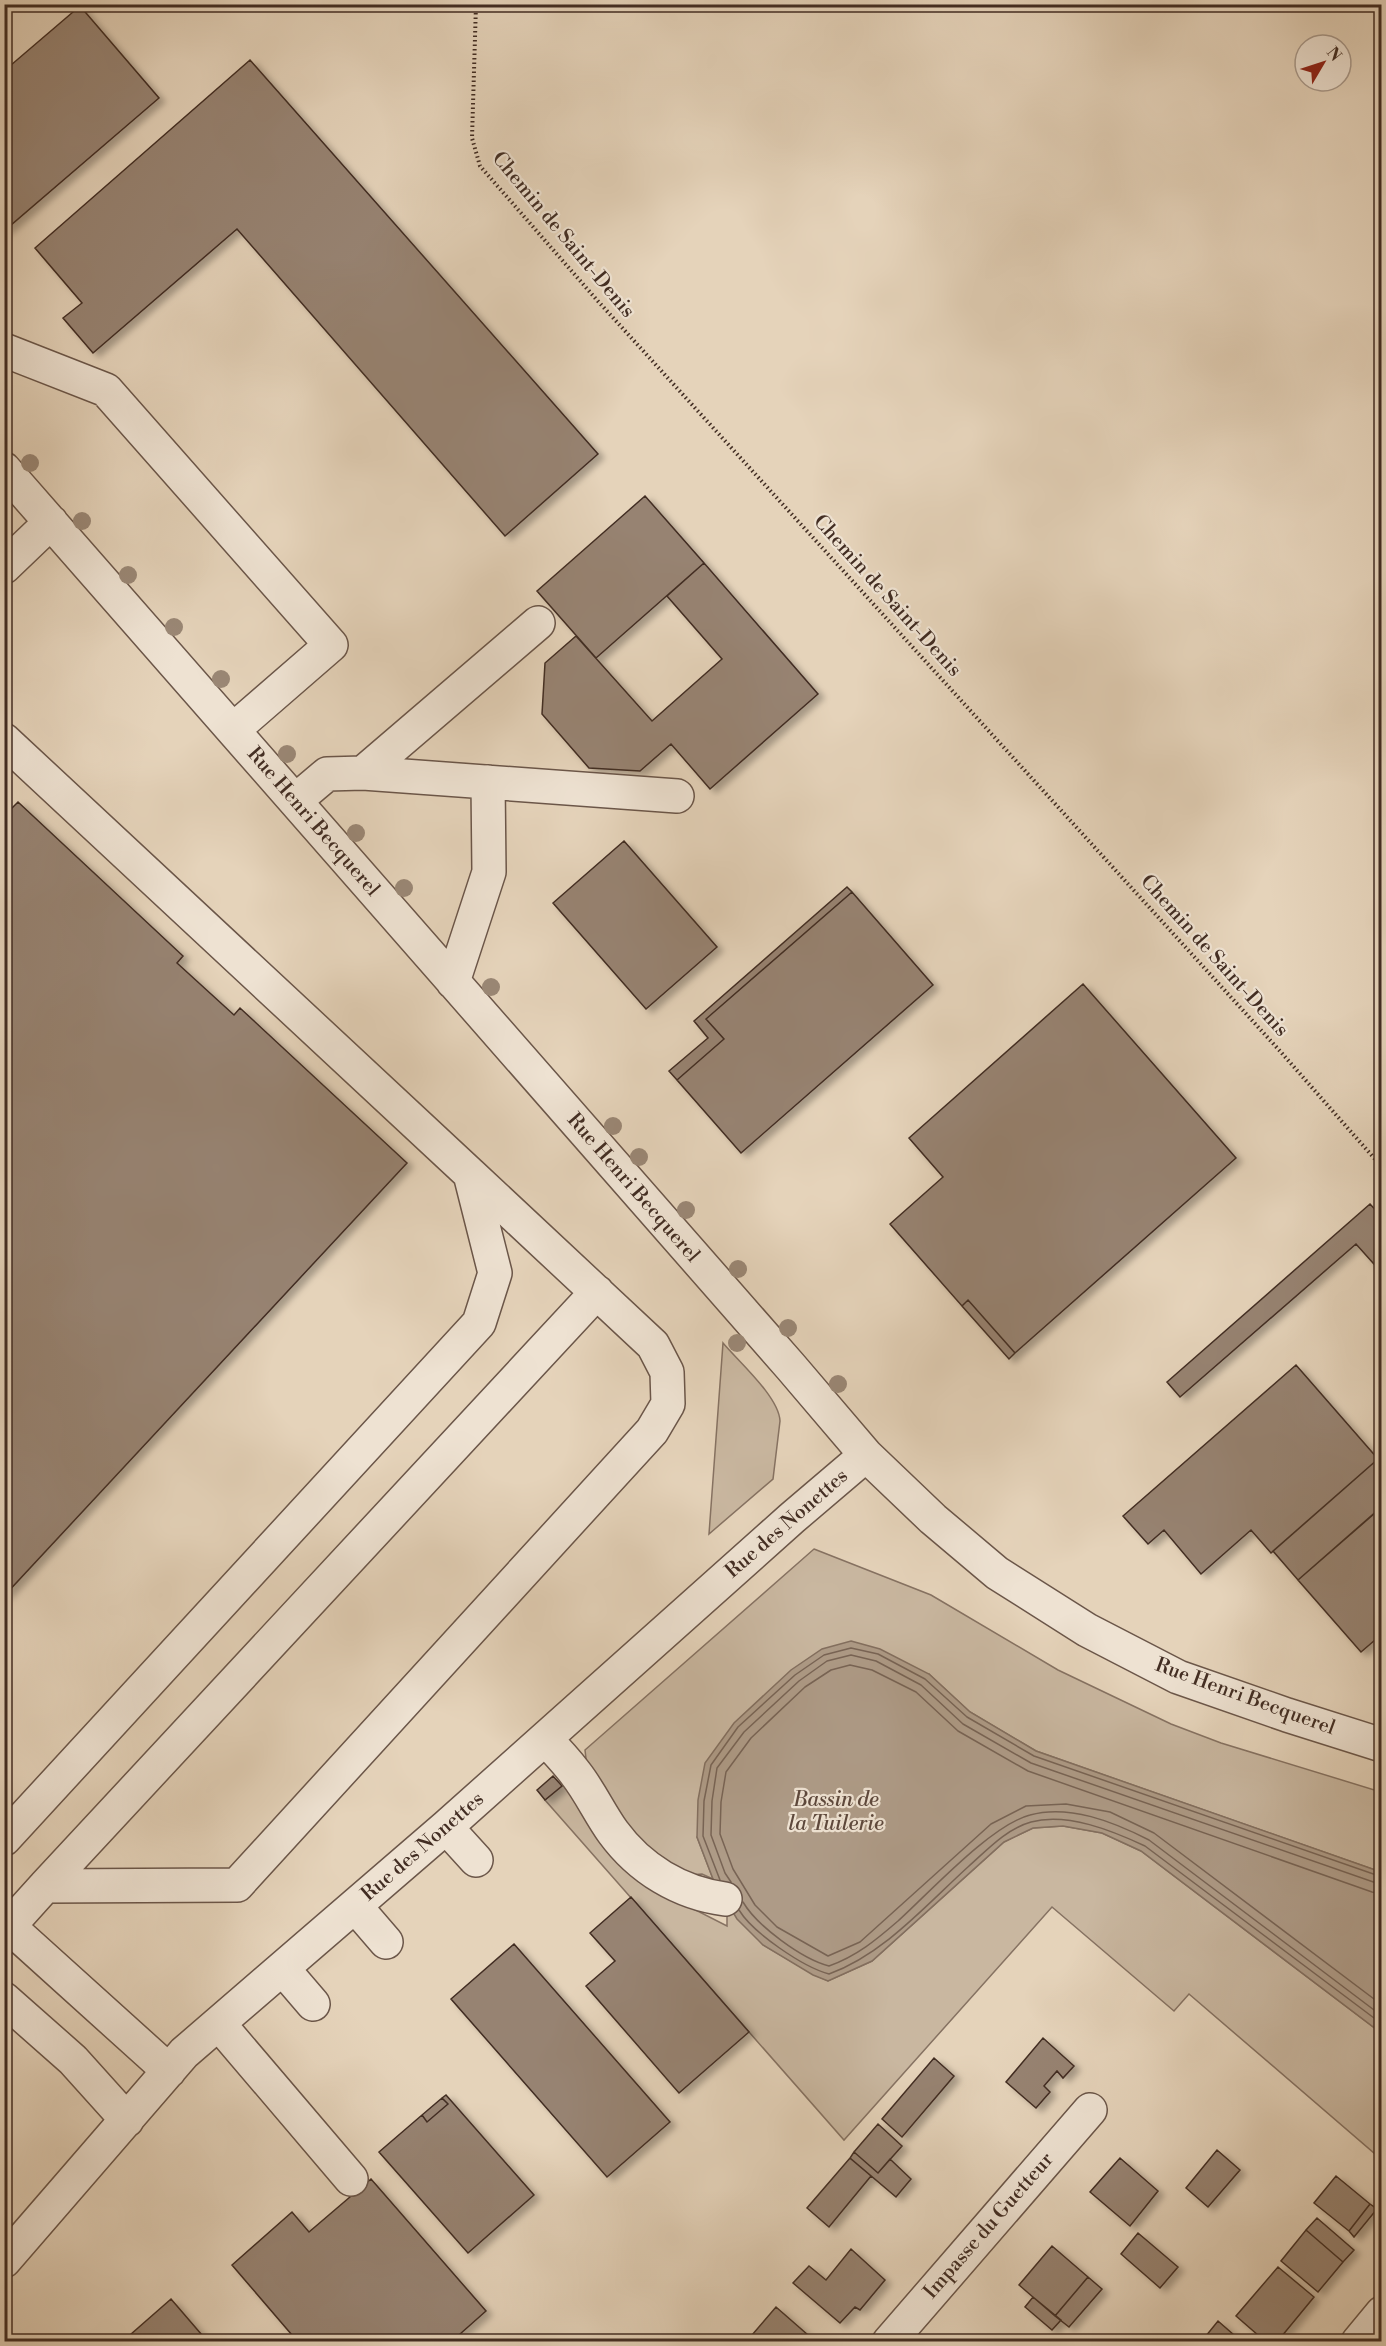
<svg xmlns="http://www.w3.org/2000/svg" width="1386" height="2346" viewBox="0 0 1386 2346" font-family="'Libre Bodoni',serif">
<defs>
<filter id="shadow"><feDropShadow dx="6" dy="4" stdDeviation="3" flood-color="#0004"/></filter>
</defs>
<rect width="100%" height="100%" fill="#e5d3ba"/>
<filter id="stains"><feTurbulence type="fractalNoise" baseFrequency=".00333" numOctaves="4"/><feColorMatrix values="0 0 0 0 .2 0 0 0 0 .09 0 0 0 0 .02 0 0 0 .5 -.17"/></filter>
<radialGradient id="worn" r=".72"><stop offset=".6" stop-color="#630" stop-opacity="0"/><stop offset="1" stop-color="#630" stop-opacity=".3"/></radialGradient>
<path fill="#c9b7a0" stroke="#867262" stroke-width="1.5" d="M723 1343C739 1362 779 1397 780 1421L773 1479 709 1534Z
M814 1549 931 1595 1058 1670 1171 1724 1221 1743 1381 1792V1872L1036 1751 970 1712 929 1674 697 1837 713 1879 702 1874 689 1875 641 1847 587 1767 585 1750Z
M567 1782 662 1893 727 1926V1915L721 1898 763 1945 813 1974 828 1981 872 1961 1004 1842 1033 1828 1063 1826 1102 1833 1141 1851 1376 2029 1381 2030V2159L1189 1994 1174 2011 1052 1907 844 2140 545 1800Z"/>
<path fill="#ae9b87" stroke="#836f5f" stroke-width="1.5" d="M851 1641 880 1649 929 1674 970 1712 1036 1751 1381 1872V2030L1376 2029 1141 1851 1102 1833 1063 1826 1033 1828 1004 1842 872 1961 828 1981 813 1975 763 1945 737 1919 713 1879 697 1837 698 1800 705 1763 734 1723 791 1670 822 1649Z"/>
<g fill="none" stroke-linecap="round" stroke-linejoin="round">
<path stroke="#786455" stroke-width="1.5" d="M720 1880 703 1836 704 1801 711 1765 738 1727 795 1675 824 1655 851 1648 878 1654 925 1679 967 1717 1034 1756 1382 1877
M731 1882 725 1873 711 1835 712 1801 717 1768 744 1732 799 1681 827 1661 851 1655 876 1661 921 1685 963 1724 1031 1763 1382 1885
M1382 1894 1372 1892 1028 1771 958 1731 916 1692 872 1670 850 1665 831 1670 805 1687 751 1738 726 1772 721 1802 720 1834 733 1869 755 1905 777 1927 828 1956 860 1942 991 1824 1026 1806 1066 1804 1110 1812 1154 1833 1382 2005
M743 1902C757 1926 802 1959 829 1966 857 1956 876 1940 898 1921 930 1892 991 1825 1030 1815 1069 1804 1114 1822 1149 1840L1382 2016
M739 1910C753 1933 803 1967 829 1974 884 1954 926 1905 969 1866 987 1850 1006 1829 1031 1822 1067 1812 1113 1831 1145 1846L1382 2024"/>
</g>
<path fill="#978372" stroke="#422d23" stroke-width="1.5" filter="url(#shadow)" d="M80 6 159 98 4 231V71Z
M250 60 598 454 505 536 237 229 93 353 63 318 82 303 35 248Z
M645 496 704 563 596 658 537 591Z
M704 563 818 694 710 789 671 744 640 771 589 768 542 714 545 663 576 636 652 721 722 659 667 596Z
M18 802 183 956 177 963 234 1015 240 1008 407 1163 4 1596V816Z
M624 841 717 947 646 1009 553 903Z
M847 887 852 892 706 1019 724 1039 677 1080 669 1071 708 1038 694 1021Z
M852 892 933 985 741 1153 677 1080 724 1039 706 1019Z
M1083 984 1236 1158 1015 1353 968 1300 962 1306 890 1224 943 1177 909 1138Z
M1370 1204 1382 1217V1273L1356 1244 1180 1397 1167 1382Z
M968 1300 1015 1353 1009 1359 962 1306Z
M1296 1365 1378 1459 1271 1553 1251 1530 1201 1574 1164 1530 1148 1544 1123 1516Z
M1378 1459 1382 1463V1507L1298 1580 1273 1551Z
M1379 1509 1382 1512V1634L1361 1652 1298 1580Z
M553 1776 562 1786 545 1800 537 1790Z
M631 1897 749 2032 679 2093 586 1986 615 1961 590 1933Z
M514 1944 670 2122 607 2177 451 1999Z
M1043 2038 1074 2066 1063 2078 1057 2071 1044 2086 1050 2092 1036 2108 1006 2082Z
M934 2058 954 2076 902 2137 882 2119Z
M446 2095 534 2195 468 2253 379 2152 422 2115 427 2122 448 2104 442 2098Z
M442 2098 448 2104 427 2122 422 2115Z
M878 2124 902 2146 878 2173 854 2152Z
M1217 2150 1240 2170 1208 2207 1186 2188Z
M854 2152 878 2173 890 2159 911 2179 896 2197 850 2158Z
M850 2158 871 2176 829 2227 807 2208Z
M1120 2158 1158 2191 1130 2226 1090 2192Z
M1336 2176 1370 2204 1349 2231 1314 2203Z
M371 2179 486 2311 451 2342H298L232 2265 292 2212 309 2232Z
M1370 2204 1377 2209 1354 2237 1349 2231Z
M1317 2218 1354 2250 1343 2262 1306 2230Z
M1306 2230 1343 2262 1318 2292 1281 2261Z
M1138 2233 1178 2267 1160 2288 1121 2254Z
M1052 2246 1088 2277 1055 2316 1019 2285Z
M851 2249 885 2280 860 2310 855 2307 840 2323 793 2283 809 2266 826 2280Z
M1278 2267 1314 2297 1277 2342H1266L1236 2316Z
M1088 2277 1102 2289 1069 2327 1055 2316Z
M1033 2297 1061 2320 1052 2330 1025 2307Z
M171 2299 208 2342H122Z
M776 2307 816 2342H746Z
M1218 2321 1242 2342H1201Z"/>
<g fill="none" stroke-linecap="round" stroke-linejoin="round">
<g stroke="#6b5649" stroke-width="36">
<path id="minor" d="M4 350 106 390 331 645 233 730
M4 469 791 1367 866 1455 933 1519 997 1573 1087 1630 1178 1677 1287 1715 1382 1745
M4 567 51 522
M4 740 470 1174 495 1273 479 1323 4 1839
M363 773 538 623
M295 801 327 774 363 773 677 796
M453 982 489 872 488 782
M545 1739C556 1750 567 1762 576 1774 590 1792 600 1814 613 1832 640 1869 680 1893 725 1899
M446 1827 476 1860
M45 1886 597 1292
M355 1906 386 1942
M4 1922 169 2071
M9 1926 45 1886 237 1885 652 1431 668 1404 667 1372 653 1345 470 1174
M283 1969 313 2004
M4 1999 73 2060 127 2120
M219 2024 351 2179
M4 2261 184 2053 446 1827 792 1518 866 1455
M889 2342 1090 2110
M1358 2342 1382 2313"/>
</g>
<path stroke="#422d23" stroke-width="4" stroke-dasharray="1.5 3" stroke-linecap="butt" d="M476 4 472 138 480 166 596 299 1279 1050 1382 1167"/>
<use href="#minor" stroke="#eee2d2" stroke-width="33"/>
</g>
<g fill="#9a8775">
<circle cx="30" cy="463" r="9"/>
<circle cx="82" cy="521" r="9"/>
<circle cx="128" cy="575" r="9"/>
<circle cx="174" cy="627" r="9"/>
<circle cx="221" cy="679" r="9"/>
<circle cx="287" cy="754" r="9"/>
<circle cx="356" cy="833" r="9"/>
<circle cx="404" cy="888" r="9"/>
<circle cx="491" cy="987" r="9"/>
<circle cx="613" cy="1126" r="9"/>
<circle cx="639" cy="1157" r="9"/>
<circle cx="686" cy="1210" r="9"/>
<circle cx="738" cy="1269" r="9"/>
<circle cx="788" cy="1328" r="9"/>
<circle cx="737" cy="1343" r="9"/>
<circle cx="838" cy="1384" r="9"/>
</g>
<g text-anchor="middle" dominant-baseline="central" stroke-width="4.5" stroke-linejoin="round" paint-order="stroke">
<g font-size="20" fill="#422d23" stroke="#eee2d2">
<text transform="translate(563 235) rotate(50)">Chemin de Saint-Denis</text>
<text transform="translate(887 596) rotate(48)">Chemin de Saint-Denis</text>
<text transform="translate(313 822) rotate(49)">Rue Henri Becquerel</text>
<text transform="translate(1214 956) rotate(48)">Chemin de Saint-Denis</text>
<text transform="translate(633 1188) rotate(49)">Rue Henri Becquerel</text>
<text transform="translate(787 1524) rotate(-41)">Rue des Nonettes</text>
<text transform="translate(1245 1697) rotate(20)">Rue Henri Becquerel</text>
<text transform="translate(423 1847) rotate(-41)">Rue des Nonettes</text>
<text transform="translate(989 2226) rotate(-49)">Impasse du Guetteur</text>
</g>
<g font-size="21" font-style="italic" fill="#5d483c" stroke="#eee2d2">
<text x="836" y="1800">Bassin de<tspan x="836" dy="24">la Tuilerie</tspan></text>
</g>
</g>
<rect width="1386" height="2346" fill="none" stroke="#e5d3ba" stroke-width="24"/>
<rect x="6" y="6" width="1374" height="2334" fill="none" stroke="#422d23" stroke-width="3"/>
<rect x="12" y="12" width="1362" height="2322" fill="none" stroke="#422d23" stroke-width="1.5"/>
<g transform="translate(1323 63) rotate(51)"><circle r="28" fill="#eee2d2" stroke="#a99a8c" stroke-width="1.5"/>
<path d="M0-4.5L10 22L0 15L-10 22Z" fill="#8f2418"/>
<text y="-9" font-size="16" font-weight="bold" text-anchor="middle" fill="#422d23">N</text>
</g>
<rect width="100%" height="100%" filter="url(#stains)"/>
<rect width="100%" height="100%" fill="url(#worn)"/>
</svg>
